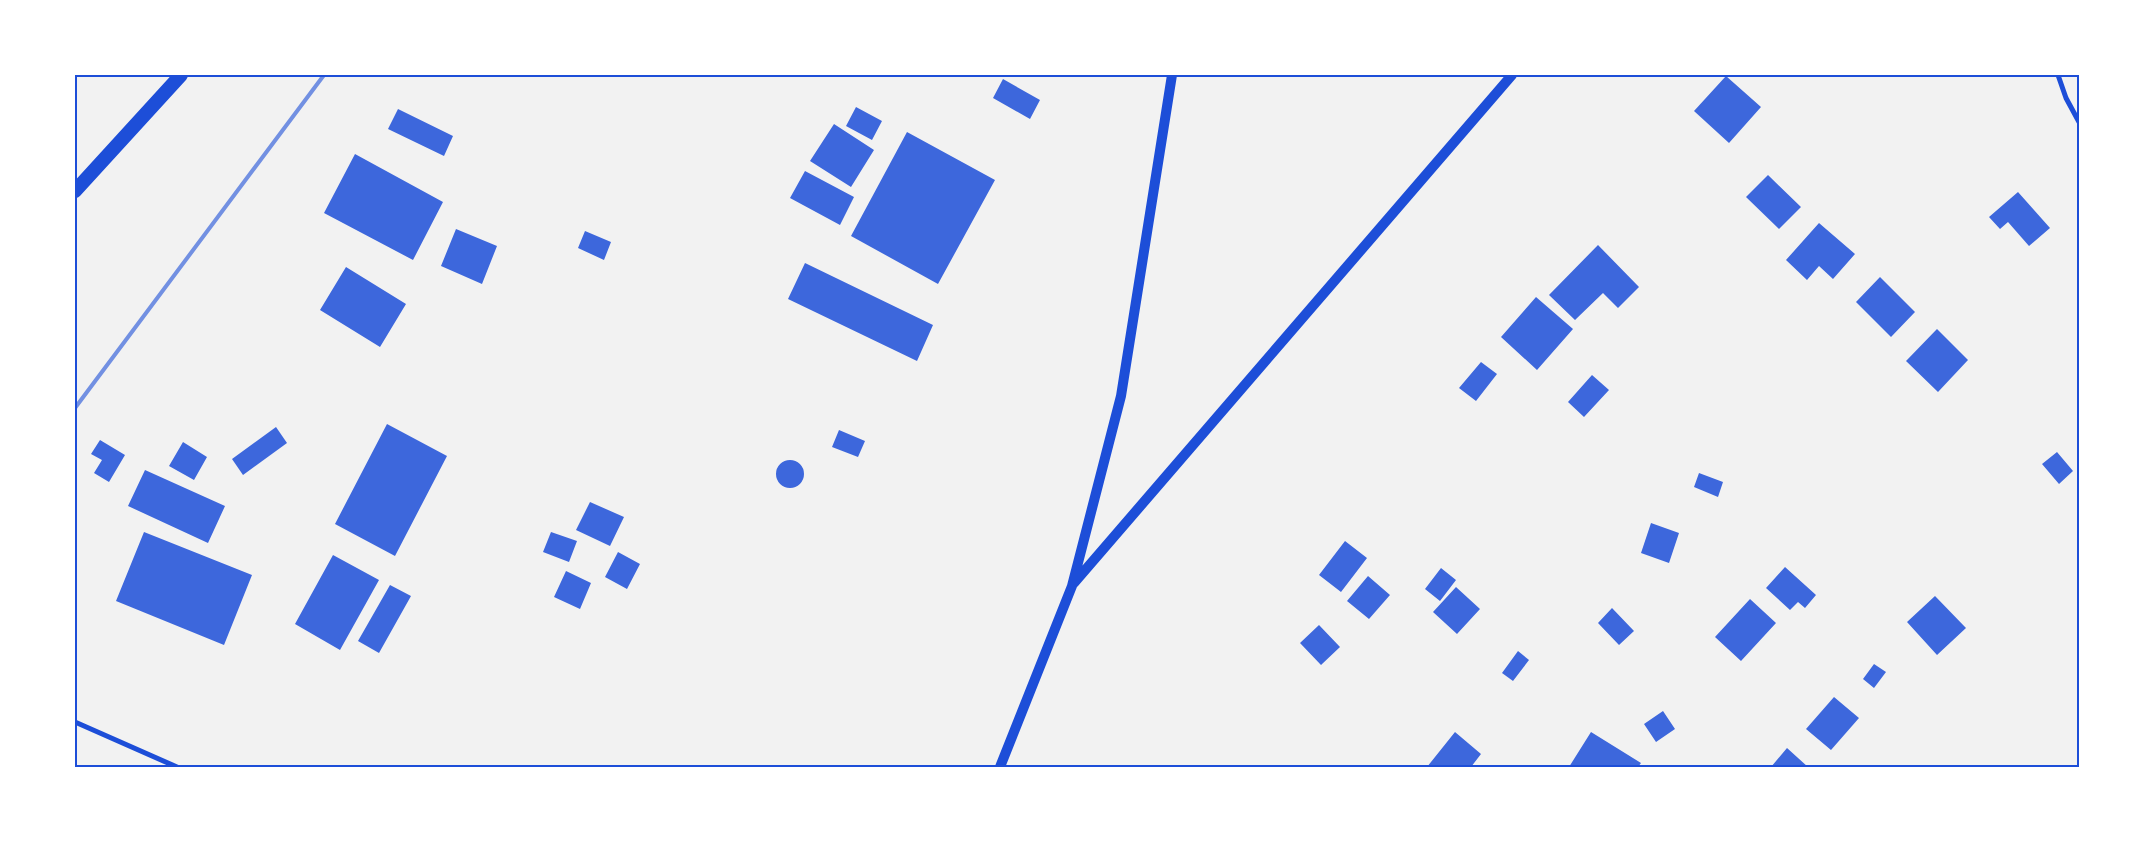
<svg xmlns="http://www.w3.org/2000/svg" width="2154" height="842" viewBox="0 0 2154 842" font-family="Cabin,sans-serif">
<rect width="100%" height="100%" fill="#f2f2f2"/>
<path fill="#3d67dc" d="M1726 76 1761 107 1729 143 1694 111Z
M1003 79 1040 100 1030 119 993 98Z
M856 107 882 121 872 140 846 126Z
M398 109 453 136 444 156 388 129Z
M834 124 874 150 851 187 810 161Z
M907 132 995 180 938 284 851 236Z
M355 154 443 202 413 260 324 213Z
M805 171 854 197 840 225 790 198Z
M1768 175 1801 207 1779 229 1746 197Z
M2018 192 2050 228 2029 246 2008 222 2000 229 1989 217Z
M1819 223 1855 254 1833 279 1819 266 1807 280 1786 260Z
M456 229 497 246 482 284 441 266Z
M585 231 611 242 604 260 578 248Z
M1598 245 1639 287 1618 308 1603 293 1575 320 1549 295Z
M805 263 933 325 917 361 788 299Z
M346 267 406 304 380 347 320 310Z
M1880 277 1915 312 1891 337 1856 302Z
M1536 297 1573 329 1537 370 1501 337Z
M1937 329 1968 360 1938 392 1906 361Z
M1481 362 1497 374 1476 401 1459 388Z
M1592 375 1609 390 1584 417 1568 402Z
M387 424 447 456 395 556 335 524Z
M276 427 287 443 243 475 232 459Z
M839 430 865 441 858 457 832 447Z
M100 440 125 455 109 482 94 473 102 460 91 454Z
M183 442 207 457 194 480 169 466Z
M2057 452 2073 471 2059 484 2042 464Z
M776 474a14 14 0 1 1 28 0a14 14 0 1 1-28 0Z
M145 470 225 506 208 543 128 506Z
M1699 473 1723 482 1718 497 1694 487Z
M590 502 624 517 610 546 576 530Z
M1651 523 1679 533 1669 563 1641 553Z
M144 532 252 575 224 645 116 601Z
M551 532 577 541 569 562 543 552Z
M1345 541 1367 558 1341 592 1319 575Z
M618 552 640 564 627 589 605 577Z
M333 555 379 580 340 650 295 624Z
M1785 567 1816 595 1805 608 1798 602 1790 610 1766 588Z
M1441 568 1456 580 1440 601 1425 589Z
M566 571 591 583 580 609 554 597Z
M1368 576 1390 595 1369 619 1347 601Z
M390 585 411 596 379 653 358 641Z
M1456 587 1480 609 1457 634 1433 612Z
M1935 596 1966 628 1937 655 1907 622Z
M1750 599 1776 623 1741 661 1715 637Z
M1612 608 1634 631 1619 645 1598 623Z
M1319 625 1340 647 1321 665 1300 643Z
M1518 651 1529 660 1513 681 1502 673Z
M1874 664 1886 672 1874 688 1863 679Z
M1834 697 1859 718 1831 750 1806 729Z
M1663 711 1675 729 1656 742 1644 724Z
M1455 732 1481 754 1471 767H1427Z
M1591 732 1641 763 1638 767H1569Z
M1787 748 1808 767H1771Z"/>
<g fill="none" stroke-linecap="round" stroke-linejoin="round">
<path stroke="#1d4ed8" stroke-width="5" d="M2058 75 2066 98 2079 122
M75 722 177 767"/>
<path stroke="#1d4ed8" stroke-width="10" d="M1074 583 1512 75
M1000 767 1072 586 1121 396 1172 75"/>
<path stroke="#1d4ed8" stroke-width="14" d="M75 191 181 75"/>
<path stroke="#7290e2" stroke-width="4" d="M75 408 324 75"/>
</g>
<rect width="2154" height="842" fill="none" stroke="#ffffff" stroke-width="152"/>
<rect x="76" y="76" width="2002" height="690" fill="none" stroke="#1d4ed8" stroke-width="2"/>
</svg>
